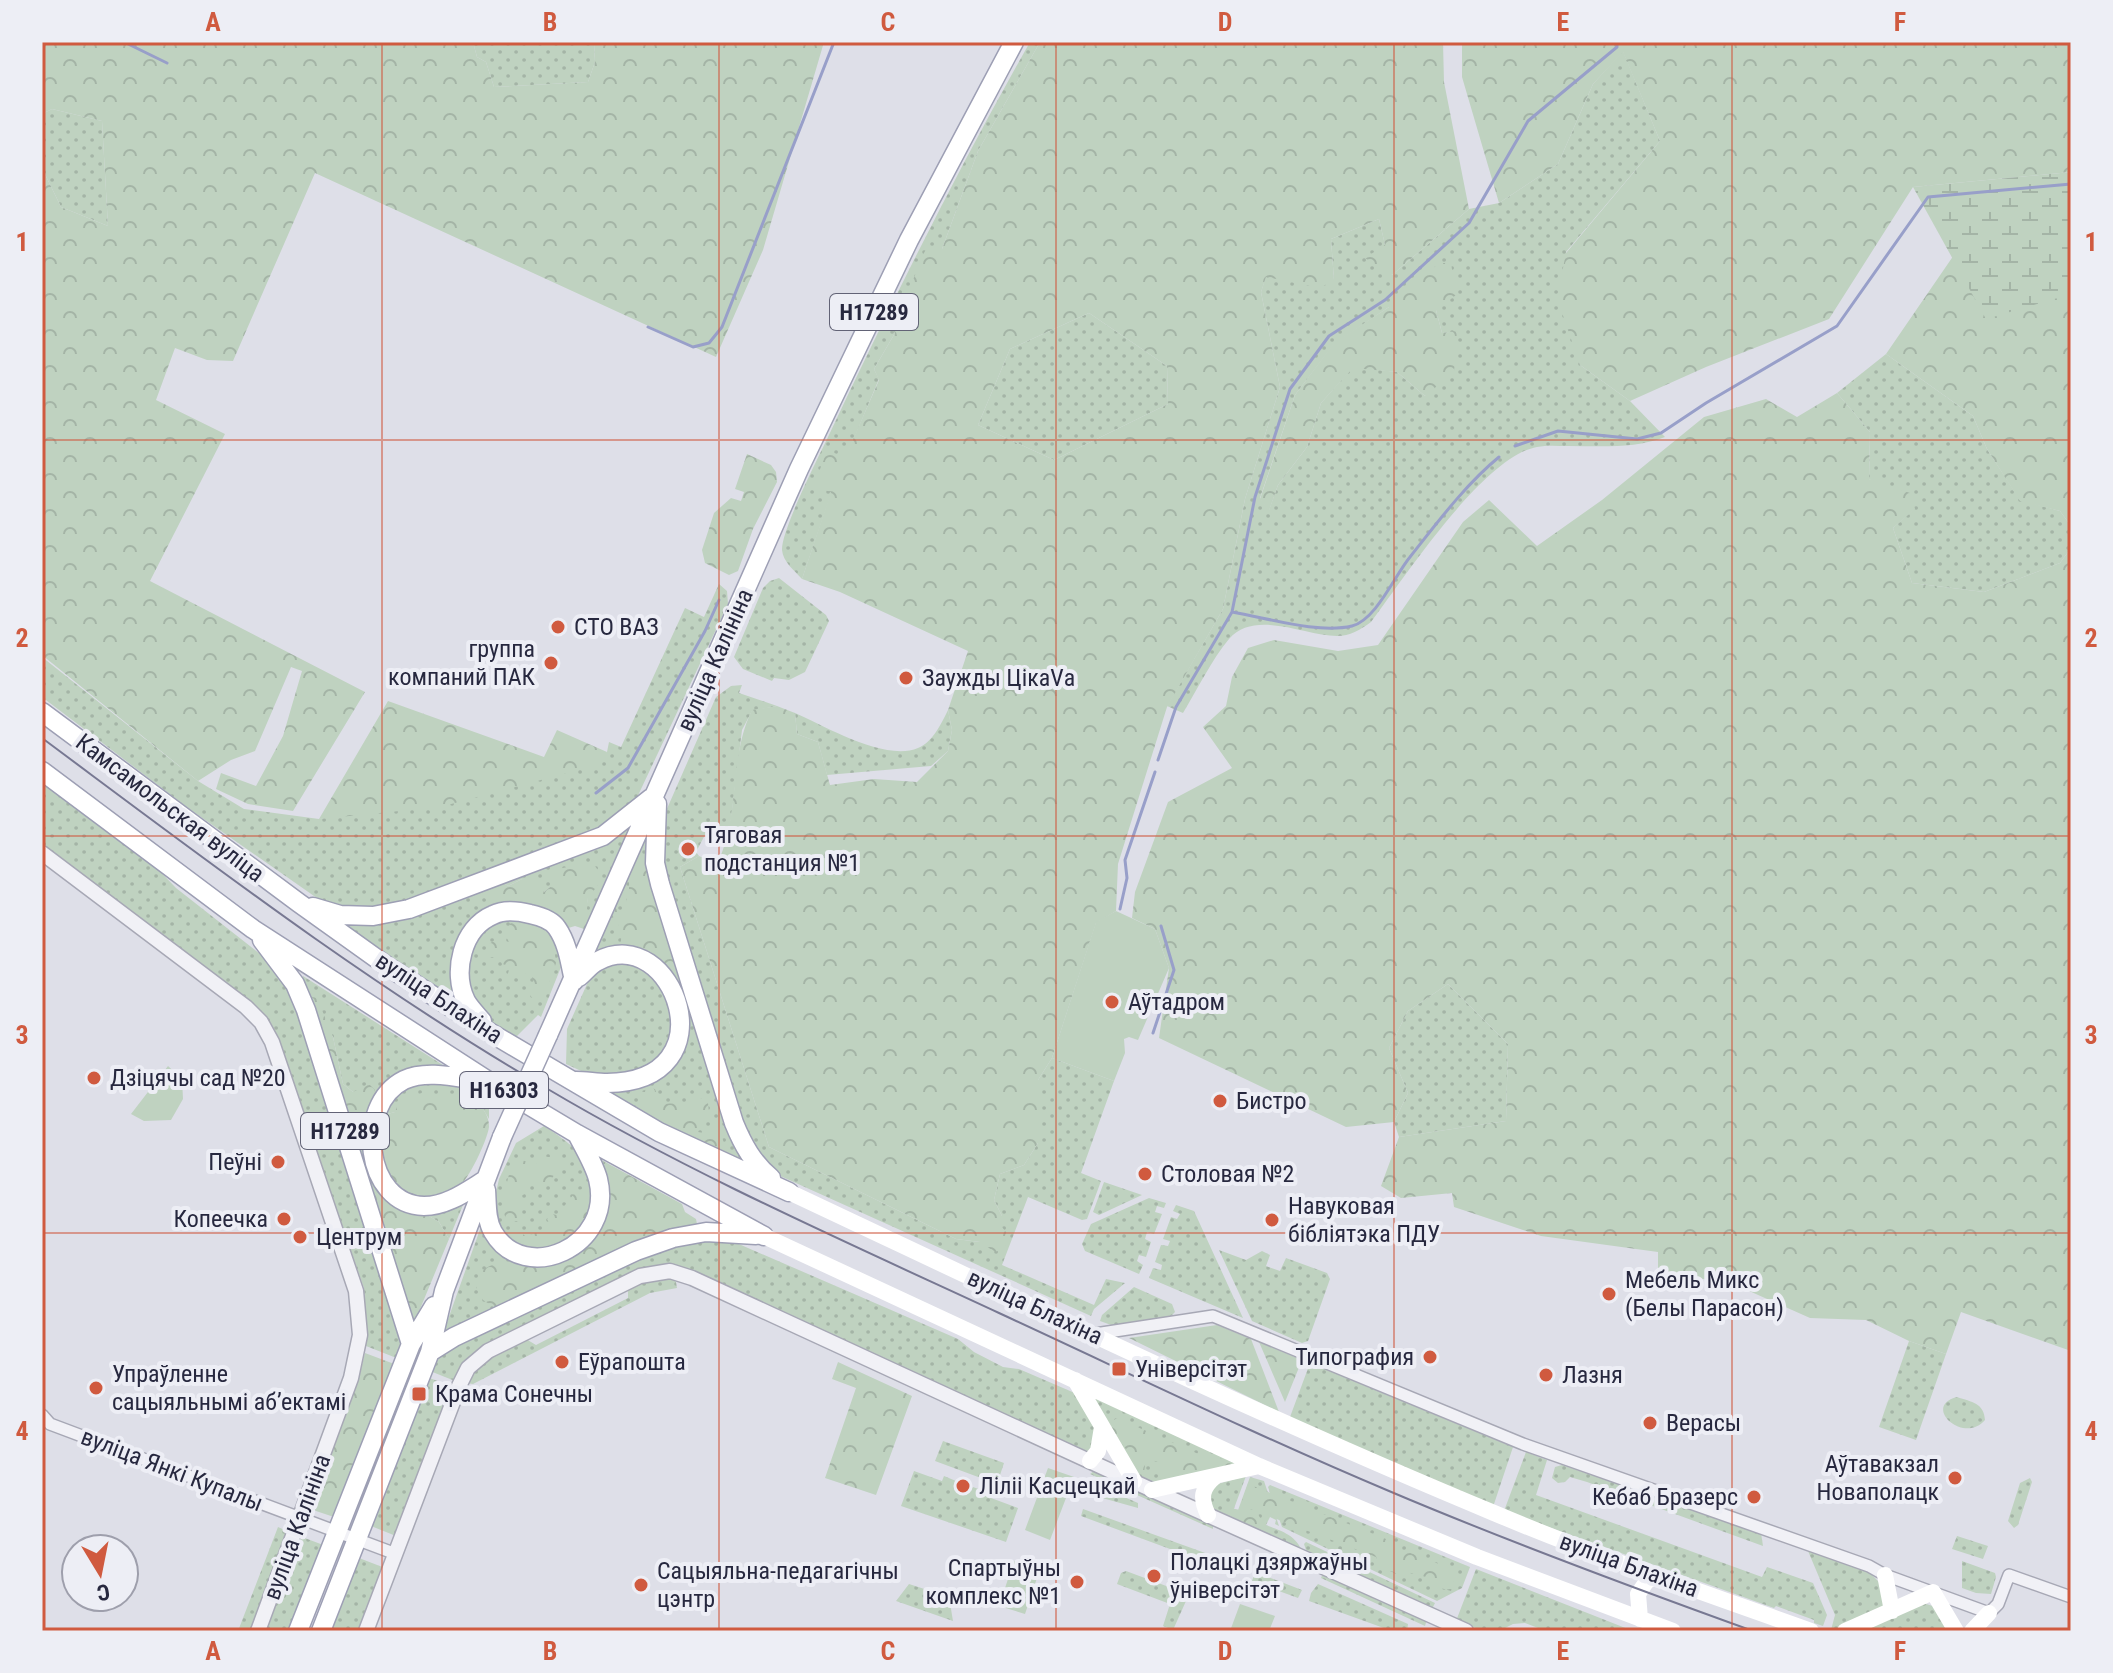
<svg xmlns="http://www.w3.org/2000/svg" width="2113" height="1673" viewBox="0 0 2113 1673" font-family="'Roboto Condensed',sans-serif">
<defs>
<pattern id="grass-dots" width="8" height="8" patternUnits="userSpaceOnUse" patternTransform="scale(2)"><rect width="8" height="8" fill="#bfd2c0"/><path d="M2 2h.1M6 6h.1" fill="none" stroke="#a4b4a6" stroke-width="1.8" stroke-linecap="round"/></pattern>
<pattern id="forest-crowns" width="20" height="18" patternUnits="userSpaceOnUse" patternTransform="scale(2)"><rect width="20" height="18" fill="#bfd2c0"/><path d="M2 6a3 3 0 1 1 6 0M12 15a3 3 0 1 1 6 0" fill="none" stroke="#a4b4a6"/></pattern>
<pattern id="wetland-marsh" width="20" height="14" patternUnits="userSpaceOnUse" patternTransform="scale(2)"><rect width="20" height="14" fill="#bfd2c0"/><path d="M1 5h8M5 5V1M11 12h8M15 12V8" fill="none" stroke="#a4b4a6"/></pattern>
</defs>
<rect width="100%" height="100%" fill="#dedfe8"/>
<path fill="url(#grass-dots)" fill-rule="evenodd" d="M473 42H594L595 62 588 82 494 87 486 62 477 57Z
M1030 42H1040L978 151 942 249 925 252 895 333 874 369 879 379 832 491 802 579C794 570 783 562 782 550 781 531 818 458 828 437 891 303 957 171 1030 42Z
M1623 51 1660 141 1566 252 1580 365 1630 401 1665 437C1634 449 1601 446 1568 446 1558 446 1547 445 1537 447 1483 457 1405 577 1371 622 1360 630 1350 636 1337 636 1305 636 1255 609 1229 639 1212 659 1197 690 1183 713L1167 706 1223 609 1245 499 1280 387 1261 292 1266 276 1334 280 1331 239 1379 219 1392 275 1469 209 1499 203 1558 164 1593 84ZM1389 307 1436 310 1442 333 1457 332 1425 396 1397 372 1353 367 1321 403 1307 447 1278 485 1269 510 1260 498 1295 395 1334 344Z
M52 109 102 121 108 226 61 207 42 168V114Z
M1089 313 1167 366 1168 404 1054 460 978 425 1010 349Z
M1886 354 1973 416 1987 449 2020 500 2060 511 2071 526V548L2060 563 1984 592 1912 583 1893 528 1914 509 1869 479 1870 432 1837 393Z
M779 578 826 615 829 621 805 672 789 680 774 678 772 681 743 669 734 657 763 588 770 581Z
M719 584 727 591 728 604 634 804 601 831 408 904 342 910 324 903 188 808 42 697V657L198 781 244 809 319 819 607 752 609 742 621 747 685 608 704 617Z
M742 685 739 693 777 706 752 711 742 730 728 843 706 833 696 852 699 856 680 867 769 1147 956 1239 980 1242 1002 1227V1216L994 1200 1000 1174 1024 1165 1038 1143V1080L1052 1058 1114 1081 1081 1173 1101 1181 1087 1219 1082 1220 1028 1197 1002 1265 1094 1305 1106 1279 1125 1283 1094 1309 1091 1316 767 1170 749 1145 666 883 660 839 666 811 716 697 731 686Z
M948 710 952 730 948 751 931 766 827 775 818 742 797 734 795 713C825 726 885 762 918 748 933 742 941 724 948 710Z
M42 782 151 862 176 888 274 965 291 986 405 1343 399 1359 366 1346 364 1288 276 1040 250 1003 42 846Z
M631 823 634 824 593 917 586 909 588 898 550 887 544 892 522 879 508 886 501 881Z
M649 829 749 1167 665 1126 602 1090 665 1072 682 1052 687 1023 666 971 594 955Z
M487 886 499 909 473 922 460 1005 333 918Z
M514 916 552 930 563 962 541 1017 538 1015 516 1037 483 1017 465 985 472 943 495 919Z
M614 961 640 965 672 999 670 1046 635 1075 592 1076 566 1064 567 1029 587 984 600 966Z
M303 976 457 1074 427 1071 375 1102 353 1092 343 1084 333 1037 307 996 302 978Z
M1448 984 1508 1044 1506 1121 1399 1137 1394 1122 1408 1093 1389 1048 1408 1011Z
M428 1080 478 1089 489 1094V1119L483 1109C451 1101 412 1107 380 1116 393 1091 400 1086 428 1080Z
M544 1126C584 1152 583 1155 595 1200L561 1217 541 1233 506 1241 492 1210 499 1179 516 1143Z
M1104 1182 1142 1195 1099 1215 1093 1212Z
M1149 1198 1166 1203 1164 1208 1157 1206 1155 1212 1162 1214 1154 1234 1147 1232 1145 1239 1151 1242 1146 1257 1139 1255 1137 1261 1143 1265 1139 1274 1085 1251 1082 1244 1091 1224Z
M465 1200 449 1239 439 1222 424 1213Z
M1176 1205 1194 1211 1243 1318 1149 1278 1153 1268 1161 1270 1162 1265 1155 1262 1161 1245 1168 1246 1170 1241 1163 1239 1171 1217 1177 1219 1180 1214 1173 1211Z
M483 1221 517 1260 500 1311 441 1339Z
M707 1237 732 1241 958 1339 974 1352 1003 1367 1019 1369 1077 1394 1098 1427V1440L1089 1451 1080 1450 671 1266 485 1347 455 1381 430 1371 442 1354 456 1343 638 1256Z
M1219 1250 1246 1260 1262 1251 1270 1255 1266 1266 1280 1271 1286 1258 1327 1273 1330 1279 1308 1341 1302 1343 1252 1321Z
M669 1274 676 1282 677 1288 650 1293 473 1384 466 1383C479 1360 502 1351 526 1339L536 1345 628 1298V1287Z
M1134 1287 1172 1304 1175 1312 1169 1318 1114 1326 1100 1321 1102 1315Z
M1909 1341 1946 1354 1916 1440 1879 1427Z
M1310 1363 1513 1447 1493 1507 1290 1417Z
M427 1377 453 1387 396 1536 371 1526Z
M1093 1396 1237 1464 1150 1485 1137 1479Z
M1957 1397C1972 1402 1984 1403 1985 1420 1964 1445 1921 1406 1957 1397Z
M943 1441 1004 1463 997 1484 935 1461Z
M1526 1452 1547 1460 1536 1495 1762 1577 1767 1567 1813 1583 1827 1615 1823 1626 1814 1623V1620L1776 1606 1774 1608 1504 1511Z
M1562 1465 1761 1533 1763 1546 1587 1482 1570 1477 1565 1482 1558 1483 1552 1478 1555 1467Z
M1095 1470 1213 1525V1529L1090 1474Z
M914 1471 942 1481 944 1476 956 1481 955 1485 971 1491 973 1487 984 1491 983 1495 1018 1508 1006 1542 901 1506Z
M1246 1476 1229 1522 1214 1515 1208 1492 1214 1485Z
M1250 1477 1264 1481 1279 1526 1275 1524 1276 1520 1270 1517 1266 1525C1284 1532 1298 1536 1304 1556L1233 1524Z
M2030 1478 2032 1482 2018 1525 2014 1528 2008 1521 2020 1483Z
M1270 1485 1470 1567 1462 1588 1437 1601 1282 1527 1268 1487Z
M1099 1486 1138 1503V1508L1088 1494 1094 1487Z
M1083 1509 1208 1554 1205 1562 1081 1516Z
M278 1527 289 1532 251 1631H238Z
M1957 1536 1988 1546 1983 1559 1952 1549Z
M302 1537 326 1546 294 1631H266Z
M1306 1542 1435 1603 1431 1611 1308 1556 1304 1544Z
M1808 1551 1868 1571 1880 1583 1888 1606 1834 1631 1831 1630 1835 1615Z
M359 1558 385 1568 360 1631H330Z
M1962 1561 1995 1573 1996 1577 1991 1594 1976 1593 1962 1588Z
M1476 1569 1633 1631H1546L1525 1623 1513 1624 1499 1631H1484L1456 1621Z
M1126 1571 1185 1593 1186 1601 1173 1630 1163 1626 1170 1604 1117 1584 1121 1573Z
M1324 1571 1427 1619 1425 1626 1321 1578Z
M1255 1572 1302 1590 1298 1598 1252 1581Z
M909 1584 949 1597 953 1621 896 1601Z
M1318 1584 1408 1624 1407 1631H1392L1309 1601 1311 1593Z
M1923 1603 1936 1607 1948 1631H1860Z"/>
<path fill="url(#forest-crowns)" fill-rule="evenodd" d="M42 42H473L477 57 486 62 494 87 588 82 595 62 594 42H824L763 250 716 357 315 173 233 361 207 360 175 348 156 400 225 434 150 581 365 692 293 811 248 804 216 789 221 773 256 786 283 736 302 671 291 667 255 751 231 760 198 781 42 655V168L61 207 108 226 102 121 52 109 42 114Z
M1040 42H1443L1444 82 1469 209 1392 275 1365 258 1385 245 1379 219 1331 239 1334 280 1320 288 1266 277 1261 292 1280 387 1245 499 1223 609 1167 707 1118 864 1116 911 1096 923 1052 1058 1038 1080V1143L1024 1165 1000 1174 994 1200 1002 1216V1227L1009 1236 1005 1248 995 1252 980 1242 956 1239 769 1147 680 867 699 856 717 864C741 816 728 758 752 710L777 706 795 713 797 734 818 742 830 785 874 779 917 782 948 751 952 730 948 710 968 651 840 592 802 579 831 492 818 488 817 477 825 456 834 453 845 458 879 380 874 369 895 333 890 325 910 287 925 251 931 246 942 249 978 151ZM1089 313 1167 366 1168 404 1054 460 978 425 1010 349Z
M1462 42H2071V172L1913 187 1829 319 1706 367 1630 401 1580 365 1557 298 1566 253 1660 141 1623 52 1593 84 1558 164 1499 203 1462 77Z
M1980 217 2071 252V526L2060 511 2020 501 1987 449 1973 416 1886 354Z
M1439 263H1451L1456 295 1436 310 1442 333 1457 331 1454 372 1425 396 1397 372 1353 368 1321 403 1307 447 1278 485 1269 511 1260 499 1295 395 1334 343 1389 307Z
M1837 393 1870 432 1869 479 1910 493 1915 509 1893 528 1912 583 1984 592 2060 563 2071 548V1351L1961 1312 1946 1354 1909 1341 1866 1320 1810 1318 1738 1286 1658 1270V1252L1541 1236 1454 1207 1452 1193 1401 1198 1381 1186 1399 1137 1506 1121 1508 1044 1448 984 1408 1011 1389 1048 1408 1093 1394 1122 1346 1127 1159 1038 1169 968 1155 929 1132 918 1135 892 1168 802 1232 768 1203 727 1226 706 1232 677 1248 648 1274 640 1338 651 1378 645 1463 522 1489 500 1537 546 1602 500 1704 417 1766 399 1797 417Z
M747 454 771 465 776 472 777 482 753 529 738 571 729 575 705 563 702 550 714 513 731 498 741 501 744 492 735 489Z
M388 701 544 757 557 730 607 752 590 767 440 807 319 819Z
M638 854 645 855 651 865 687 994 681 995 622 950C619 943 622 941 621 934 620 926 616 921 612 915L615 908 626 914 631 910 626 901 629 893V876Z
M592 862 600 873 601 881 588 898 587 909 593 917 587 930 575 926 565 929 488 904 484 895 487 886 501 881 508 886 522 879 538 881 544 892 550 887 553 870Z
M514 916 552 930 556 963 545 995 533 999 527 991 535 987 530 971 522 976 507 977 510 966 502 964 500 957H488L486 946 495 940 508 947 509 942 505 935Z
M307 996 317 998 333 1037 343 1084 353 1092 369 1084 375 1090 368 1164 424 1213 439 1222 449 1239 413 1326Z
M649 1088 655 1089 660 1104 679 1103 684 1110 690 1107 689 1098 696 1095 708 1103 709 1113 699 1121 698 1132 704 1133 710 1126 720 1131 725 1146 721 1153 633 1107 641 1099 642 1092Z
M422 1093 459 1096 463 1104 483 1109C487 1115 489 1120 489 1127 487 1141 469 1179 458 1188 441 1200 416 1203 400 1190 390 1183 381 1173 379 1160 377 1147 380 1130 380 1116L395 1112 399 1101Z
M540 1156 558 1158 559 1169 549 1182 539 1184 528 1181 526 1193 519 1197C517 1206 522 1212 519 1221H507C499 1208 508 1178 512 1163L520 1159 536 1166Z
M596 1157 682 1204 685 1212 696 1219 698 1229 500 1311 483 1300 476 1287 480 1280 478 1273C504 1255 512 1265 539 1262 553 1260 586 1233 600 1225Z
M586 1189 595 1200 579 1237 540 1252 506 1241V1234L517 1228 525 1236 541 1232 550 1225 547 1219 552 1214 561 1216 562 1209 577 1190Z
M1217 1325 1251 1339 1279 1412 1129 1338Z
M1259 1342 1302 1360 1285 1402Z
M365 1353 397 1365 337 1518 310 1509 358 1381Z
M838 1362 912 1396 876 1495 825 1478 856 1388 832 1379Z
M1117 1418 1203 1456H1216L1235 1466 1163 1481 1159 1462 1146 1459 1144 1472 1107 1425Z
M1248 1484 1391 1541 1394 1551 1403 1550 1457 1571 1451 1591 1430 1585 1426 1577 1403 1571 1401 1576 1381 1567 1376 1557 1245 1507 1241 1504Z
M1231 1508 1258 1514 1267 1531 1261 1535 1223 1518Z"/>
<path fill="url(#wetland-marsh)" d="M2071 172V294L1986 319 1913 187Z"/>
<path fill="#bfd2c0" d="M1116 911 1155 929 1169 968 1138 1040 1129 1037 1124 1039 1125 1053 1114 1081 1052 1058 1096 922Z
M168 1066 182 1079 183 1099 171 1120 144 1121 131 1114Z
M1048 1468 1074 1477 1050 1540 1025 1530Z
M1014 1561 1040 1569 1025 1614 999 1606Z
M1240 1604 1275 1616 1269 1631H1230Z"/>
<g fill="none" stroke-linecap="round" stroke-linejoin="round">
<path stroke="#989fc9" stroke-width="3" d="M124 42 167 63
M648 327 693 347 709 343 722 327 834 42
M1515 446 1558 431 1637 439 1661 433 1706 403 1837 326 1928 197 2071 184
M1232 612C1268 618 1318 634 1352 626 1376 620 1395 575 1410 557 1437 523 1465 485 1499 457
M1158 760 1176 707 1232 612 1255 497 1290 389 1329 336 1385 300 1469 223 1528 121 1617 47V42
M596 793 628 768 705 631 719 600
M1120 909 1127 878 1125 860 1155 772
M1153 1033 1174 970 1161 926"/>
<g stroke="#a7a8b5" stroke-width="14">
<path id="minor" d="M1095 1334 1213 1316 1523 1444 1869 1566 1885 1575 1989 1613 1998 1604 2009 1575 2071 1597
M42 1415 50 1424 396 1554"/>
</g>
<g stroke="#a7a8b5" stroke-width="17">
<path id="tertiary" d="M42 853 246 1007 261 1022 272 1042 356 1291 360 1335 351 1378 258 1631
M366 1631 459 1386 468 1368 488 1351 640 1276 670 1271 692 1278 1152 1490 1466 1631"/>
</g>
<g stroke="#9d9fb4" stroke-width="21">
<path id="primary" d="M42 712 299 903 387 966 491 1033 659 1132 789 1192
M42 771 253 929 490 1082 577 1134 764 1236
M657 804 655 863 660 884 734 1123C743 1145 753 1163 771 1178
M313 907 340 915 373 916 409 909 603 836 651 798
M262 940 295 984 306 1010 411 1344
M482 1021C477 1015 470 1008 466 1001 452 972 462 928 493 915 505 909 518 911 530 914 539 916 552 920 557 928 568 944 570 963 574 981
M548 1035 799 469 909 240 1014 42
M483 1081C459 1078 427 1069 404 1080 354 1105 364 1205 424 1206 447 1206 467 1191 485 1180
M576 1081C586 1081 597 1083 607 1083 733 1082 673 921 598 961 591 964 585 972 579 977
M486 1190C487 1204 486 1220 493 1232 524 1286 615 1247 598 1179 594 1164 584 1148 577 1134
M430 1352 454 1337 636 1251 673 1238 706 1232 756 1235
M298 1631 411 1344 434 1306
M321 1631 430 1352 444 1291 502 1137"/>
</g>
<use href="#minor" stroke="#f1f1f6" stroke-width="11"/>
<use href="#tertiary" stroke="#f1f1f6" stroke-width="14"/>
<path stroke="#fff" stroke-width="16" d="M789 1192C1023 1302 1255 1414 1494 1513 1598 1557 1705 1593 1811 1631
M764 1236 1259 1466 1477 1557 1673 1631
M1075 1380 1134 1481
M1090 1461 1098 1451 1102 1427
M1152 1490 1259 1466
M1208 1515C1200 1498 1201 1488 1216 1476
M1885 1575 1892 1611
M1640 1619 1638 1594 1647 1581 1657 1576
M1845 1631 1933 1592 1956 1631
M1972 1631 1989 1613"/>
<use href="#primary" stroke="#fff" stroke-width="18"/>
<path stroke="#777892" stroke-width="2" d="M42 738C206 860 369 985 546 1088 691 1174 846 1242 999 1313 1129 1373 1258 1436 1389 1491 1509 1542 1631 1587 1753 1631"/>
<g stroke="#9d9fb4" stroke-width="21" stroke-linecap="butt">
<path id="primary-bridge" d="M502 1137 548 1035"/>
</g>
<use href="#primary-bridge" stroke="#fff" stroke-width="18"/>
</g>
<path fill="none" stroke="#d05a3f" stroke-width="2" stroke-opacity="0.55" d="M382 42V1631M719 42V1631M1056 42V1631M1394 42V1631M1732 42V1631M42 440H2071M42 836H2071M42 1233H2071"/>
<g fill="#d05a3f" stroke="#edeef5" stroke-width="3">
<circle cx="558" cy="627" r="8"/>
<circle cx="551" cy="663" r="8"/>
<circle cx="906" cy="678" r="8"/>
<circle cx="688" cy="849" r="8"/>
<circle cx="1112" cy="1002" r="8"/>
<circle cx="94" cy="1078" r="8"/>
<circle cx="1220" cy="1101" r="8"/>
<circle cx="278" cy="1162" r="8"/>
<circle cx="1145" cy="1174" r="8"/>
<circle cx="284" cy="1219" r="8"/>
<circle cx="1272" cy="1220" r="8"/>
<circle cx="300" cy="1237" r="8"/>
<circle cx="1609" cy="1294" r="8"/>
<circle cx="1430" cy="1357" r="8"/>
<circle cx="562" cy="1362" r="8"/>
<rect x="1111" y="1361" width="16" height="16" rx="4"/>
<circle cx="1546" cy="1375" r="8"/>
<circle cx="96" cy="1388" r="8"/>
<rect x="411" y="1386" width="16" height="16" rx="4"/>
<circle cx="1650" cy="1423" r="8"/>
<circle cx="1955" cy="1478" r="8"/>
<circle cx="963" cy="1486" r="8"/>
<circle cx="1754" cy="1497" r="8"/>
<circle cx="1154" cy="1576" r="8"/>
<circle cx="1077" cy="1582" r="8"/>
<circle cx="641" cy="1585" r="8"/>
</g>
<g text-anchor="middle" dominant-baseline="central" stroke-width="8" stroke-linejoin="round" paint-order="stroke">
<g fill="#edeef5" stroke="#626376" stroke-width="2">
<rect x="830" y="294" width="88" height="36" rx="6"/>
<rect x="460" y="1072" width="88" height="36" rx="6"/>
<rect x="301" y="1113" width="88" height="36" rx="6"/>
</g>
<g font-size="22" font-weight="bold" fill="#27283f">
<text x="874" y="312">Н17289</text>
<text x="504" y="1090">Н16303</text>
<text x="345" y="1131">Н17289</text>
</g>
<g font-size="24" fill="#27283f" stroke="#edeef5" text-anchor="start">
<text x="574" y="627">СТО ВАЗ</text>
<text x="535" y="649" text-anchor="end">группа<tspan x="535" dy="28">компаний ПАК</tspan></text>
<text x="922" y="678">Заужды ЦікаVа</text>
<text x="704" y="835">Тяговая<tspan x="704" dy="28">подстанция №1</tspan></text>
<text x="1128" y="1002">Аўтадром</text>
<text x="110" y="1078">Дзіцячы сад №20</text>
<text x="1236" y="1101">Бистро</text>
<text x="262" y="1162" text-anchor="end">Пеўні</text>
<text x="1161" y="1174">Столовая №2</text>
<text x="1288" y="1206">Навуковая<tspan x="1288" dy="28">бібліятэка ПДУ</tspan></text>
<text x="268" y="1219" text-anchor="end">Копеечка</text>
<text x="316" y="1237">Центрум</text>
<text x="1625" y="1280">Мебель Микс<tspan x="1625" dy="28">(Белы Парасон)</tspan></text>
<text x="1414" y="1357" text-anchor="end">Типография</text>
<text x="578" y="1362">Еўрапошта</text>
<text x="1135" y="1369">Універсітэт</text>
<text x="112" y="1374">Упраўленне<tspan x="112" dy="28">сацыяльнымі абʼектамі</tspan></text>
<text x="1562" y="1375">Лазня</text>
<text x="435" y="1394">Крама Сонечны</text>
<text x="1666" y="1423">Верасы</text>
<text x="1939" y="1464" text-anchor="end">Аўтавакзал<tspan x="1939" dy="28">Новаполацк</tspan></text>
<text x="979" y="1486">Ліліі Касцецкай</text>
<text x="1738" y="1497" text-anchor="end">Кебаб Бразерс</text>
<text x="1170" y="1562">Полацкі дзяржаўны<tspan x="1170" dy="28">ўніверсітэт</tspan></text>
<text x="1061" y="1568" text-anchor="end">Спартыўны<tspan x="1061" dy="28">комплекс №1</tspan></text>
<text x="657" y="1571">Сацыяльна-педагагічны<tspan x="657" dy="28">цэнтр</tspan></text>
</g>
<g font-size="24" fill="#27283f" stroke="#edeef5">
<text transform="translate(715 660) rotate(-66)">вуліца Калініна</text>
<text transform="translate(170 808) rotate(37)">Камсамольская вуліца</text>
<text transform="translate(439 998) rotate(33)">вуліца Блахіна</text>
<text transform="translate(1035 1307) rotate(25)">вуліца Блахіна</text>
<text transform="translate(172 1470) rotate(21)">вуліца Янкі Купалы</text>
<text transform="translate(297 1527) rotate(-70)">вуліца Калініна</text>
<text transform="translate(1629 1565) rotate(20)">вуліца Блахіна</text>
</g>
</g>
<rect width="2113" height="1673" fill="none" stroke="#edeef5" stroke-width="88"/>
<g transform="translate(100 1573) rotate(170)"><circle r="38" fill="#edeef5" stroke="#9e9fac" stroke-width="2"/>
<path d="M0-6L14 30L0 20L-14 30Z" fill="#d05a3f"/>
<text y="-12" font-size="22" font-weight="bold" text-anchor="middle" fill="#27283f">С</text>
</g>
<rect x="44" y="44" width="2025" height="1585" fill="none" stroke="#d05a3f" stroke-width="3"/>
<g font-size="26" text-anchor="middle" font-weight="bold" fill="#d05a3f">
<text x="213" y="31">A</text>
<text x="550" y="31">B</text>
<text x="888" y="31">C</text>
<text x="1225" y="31">D</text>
<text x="1563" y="31">E</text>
<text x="1900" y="31">F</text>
<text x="22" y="251">1</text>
<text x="2091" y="251">1</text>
<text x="22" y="647">2</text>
<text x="2091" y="647">2</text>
<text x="22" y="1044">3</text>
<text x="2091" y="1044">3</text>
<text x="22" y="1440">4</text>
<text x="2091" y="1440">4</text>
<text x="213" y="1660">A</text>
<text x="550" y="1660">B</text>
<text x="888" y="1660">C</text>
<text x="1225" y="1660">D</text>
<text x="1563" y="1660">E</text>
<text x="1900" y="1660">F</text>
</g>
</svg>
